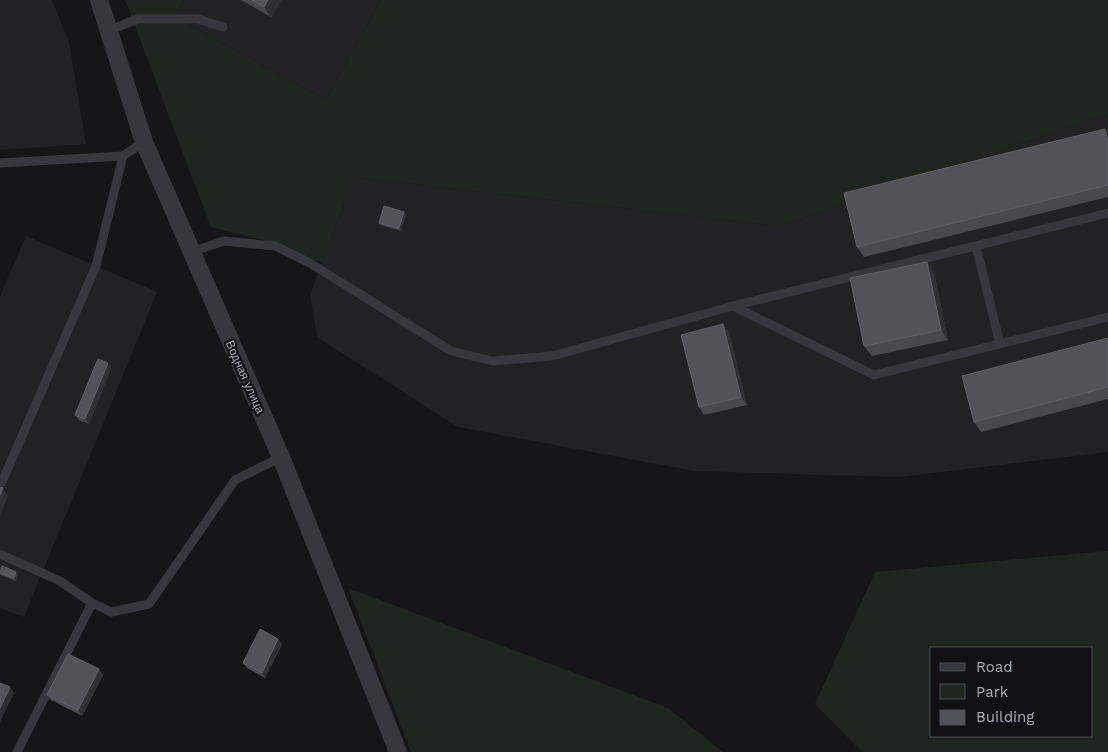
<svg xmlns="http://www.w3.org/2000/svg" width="1108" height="752" viewBox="0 0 1108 752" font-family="'Work Sans',sans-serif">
<rect width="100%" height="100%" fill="#161618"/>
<path fill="#222225" d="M0 0H52L69 42 86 144 0 150Z
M184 0H381L326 100 175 17Z
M1108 114V452L900 477 694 471 458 427 317 337 310 295 354 177 779 226Z
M26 236 157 292 24 617 0 608V296Z"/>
<path fill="#1e261f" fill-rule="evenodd" d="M125 0H184L175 17 326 100 381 0H1108V114L779 226 354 177 322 263 268 241 211 227Z
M1108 551V752H862L815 704 875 572ZM932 648H1092V736H932Z
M348 588 668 708 723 752H411Z"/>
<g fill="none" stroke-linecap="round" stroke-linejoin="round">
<path stroke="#37383d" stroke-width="9" d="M110 30 138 19H198L223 27
M0 163 123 156
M976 246 1000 344
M191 252 224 241 275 246 310 263 451 351 492 361 552 356 733 306 1108 213
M733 306 874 375 1108 317
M2 482 96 266 123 156 144 142
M0 554 60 581 92 603 111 612 149 604 235 480 281 457
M17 752 92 603"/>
<path stroke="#37383d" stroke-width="18" d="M99 0 144 142 281 457 398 752"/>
</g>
<path fill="#47494d" d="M241 0H281L271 17Z
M1105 129 1108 133V197L864 257 857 247Z
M406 214 401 231 381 225 379 223Z
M927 262 934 272 948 340 872 356 864 346Z
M729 332 747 405 704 415 699 407Z
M1108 338V399L981 432 974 422Z
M111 368 89 424 79 420 75 415Z
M0 571 18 575 16 581 1 575 0 574Z
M278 639 282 644 265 678 247 668 243 663Z
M99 669 103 675 82 716 51 700 47 695Z"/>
<path fill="#2f3033" d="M268 0H281L271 17 264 7Z
M1105 129 1108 133V142Z
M404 212 406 214 401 231 399 228Z
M927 262 934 272 948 340 941 330Z
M723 324 729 332 747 405 741 397Z
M108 363 111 368 89 424 85 419Z
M3 488 8 496 0 517V495Z
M16 572 18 575 16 581 14 578Z
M278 639 282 644 265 678 262 673Z
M99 669 103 675 82 716 78 710Z
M10 687 14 693 0 722V708Z"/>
<path fill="#525359" stroke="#5f6168" d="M252 0H268L264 7Z
M1105 129 1108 142V185L857 247 844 193Z
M384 206 404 212 399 228 379 223Z
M927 262 941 330 864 346 850 278Z
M723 324 741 397 699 407 681 335Z
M1108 338V387L974 422 962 376Z
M98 359 108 363 85 419 75 415Z
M0 487 3 488 0 495Z
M2 566 16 572 14 578 0 573Z
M260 629 278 639 262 673 243 663Z
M68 654 99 669 78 710 47 695Z
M0 683 10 687 0 708Z"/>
<g text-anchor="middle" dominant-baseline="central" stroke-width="4.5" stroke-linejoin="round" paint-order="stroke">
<g font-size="12" fill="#a8adb8" stroke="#111113">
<text transform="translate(245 377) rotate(66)">Водная улица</text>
</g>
</g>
<rect x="930" y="647" width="162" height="90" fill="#111113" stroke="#4d4f55"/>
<rect x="940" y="663" width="25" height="8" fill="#37383d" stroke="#4d4f55"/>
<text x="976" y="672" font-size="15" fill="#a8adb8">Road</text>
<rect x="940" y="684" width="25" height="15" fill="#1e261f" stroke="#4d4f55"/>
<text x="976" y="697" font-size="15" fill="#a8adb8">Park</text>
<rect x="940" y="710" width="25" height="15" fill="#525359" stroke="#4d4f55"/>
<text x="976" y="722" font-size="15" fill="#a8adb8">Building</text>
</svg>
